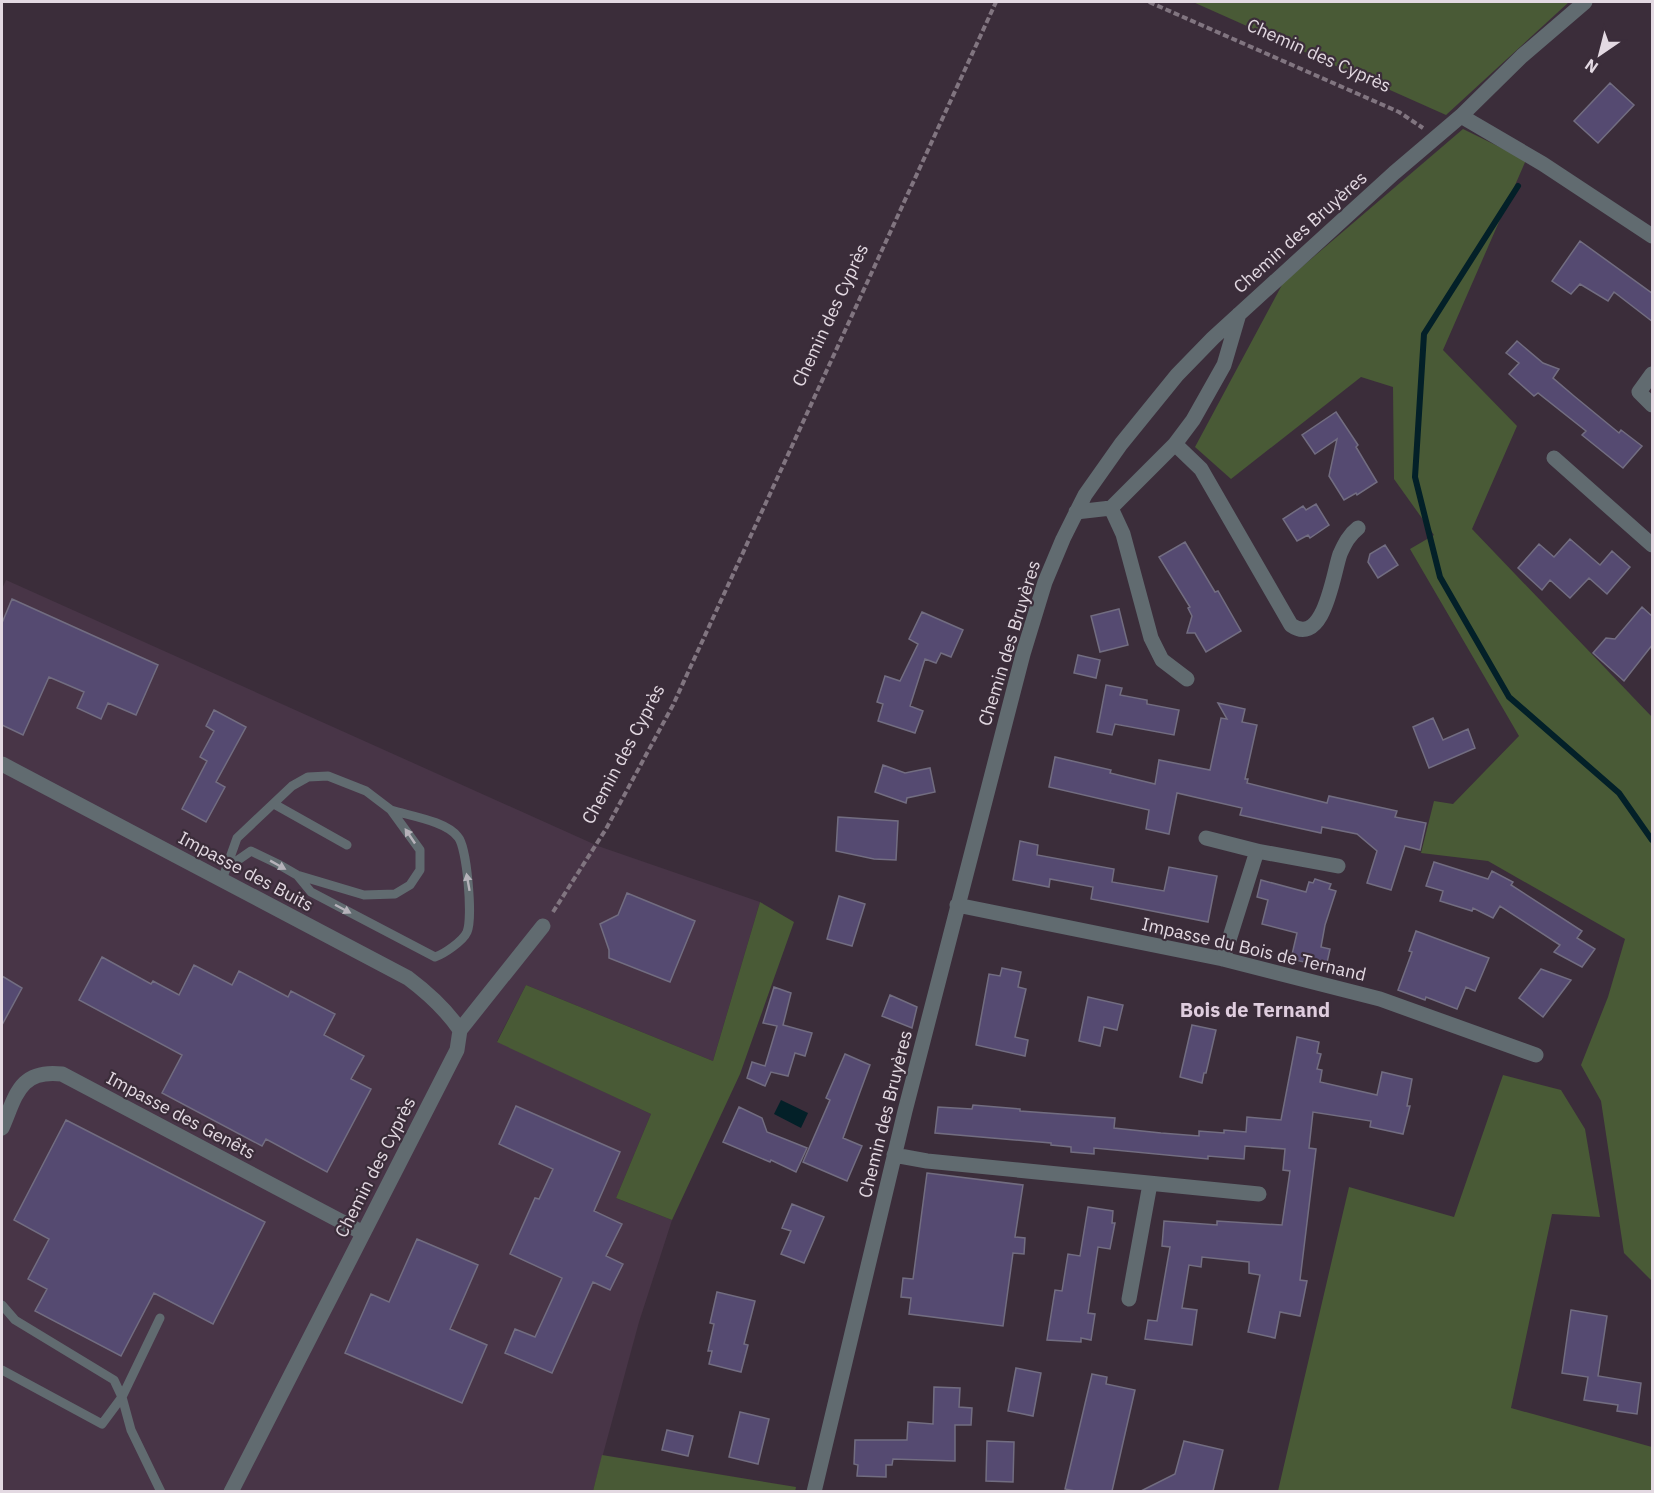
<svg xmlns="http://www.w3.org/2000/svg" width="1654" height="1493" viewBox="0 0 1654 1493" font-family="'IBM Plex Sans',sans-serif">
<rect width="100%" height="100%" fill="#3b2d3a"/>
<path fill="#483547" d="M6 580 598 846 760 902 713 1061 526 985 497 1041 651 1114 616 1198 672 1220 639 1322 593 1491H2V589Z"/>
<path fill="#495a36" d="M1193 2H1569L1446 115Z
M1463 129 1526 160 1443 350 1517 426 1472 529 1652 717V1281L1624 1253 1601 1101 1581 1065 1608 997 1625 939 1488 861 1421 853 1434 801 1453 804 1519 736 1410 549 1434 535 1394 479 1393 387 1361 377 1231 479 1195 447 1283 283Z
M760 902 794 922 740 1074 672 1220 616 1198 651 1114 497 1042 526 985 713 1061Z
M1503 1075 1561 1090 1585 1129 1600 1217 1552 1214 1511 1408 1652 1447V1491H1278L1349 1187 1454 1217Z
M602 1455 796 1487 795 1492 593 1491Z"/>
<path fill="#032028" d="M781 1100 808 1113 801 1128 774 1114Z"/>
<g fill="none" stroke-linecap="round" stroke-linejoin="round">
<path stroke="#032028" stroke-width="6" d="M1518 186 1424 334 1415 477 1440 577 1509 697 1619 793 1652 840"/>
</g>
<path fill="#554a71" stroke="#726d81" stroke-width="1.5" d="M1610 83 1634 105 1598 143 1574 121Z
M1580 241 1653 294V322L1614 292 1608 301 1580 284 1571 294 1552 281Z
M1517 341 1543 363 1559 369 1553 378 1574 396 1619 433 1621 430 1642 446 1623 468 1582 435 1586 431 1538 393 1534 396 1509 374 1519 363 1506 353Z
M1336 412 1358 445 1356 447 1377 482 1357 495 1356 493 1344 500 1329 476 1337 439 1315 454 1302 435Z
M1316 504 1329 525 1310 538 1308 535 1297 541 1283 519 1303 506 1306 510Z
M1570 539 1600 565 1612 551 1630 567 1607 594 1589 578 1570 598 1550 580 1542 590 1518 568 1539 544 1554 557Z
M1185 542 1215 592 1218 591 1241 631 1206 652 1195 633H1187L1192 616 1188 608 1190 607 1159 557Z
M1385 545 1398 565 1378 578 1368 562 1370 554Z
M12 599 158 665 136 715 108 703 101 719 77 708 84 692 49 677 23 735 2 725V623Z
M1642 607 1653 617V644L1624 681 1593 653 1606 638 1615 639Z
M1119 609 1128 645 1100 652 1091 616Z
M922 612 963 630 951 657 941 653 936 663 925 659 910 706 923 711 915 733 878 721 883 704 877 702 885 676 900 681 918 644 909 639Z
M1078 655 1100 660 1096 678 1074 673Z
M1106 685 1122 688 1120 695 1147 700V704L1179 710 1174 735 1115 724 1112 735 1097 732Z
M1218 703 1245 709 1242 722 1257 725 1245 779H1248L1247 783 1327 803 1329 796 1397 811 1395 817 1426 823 1420 850 1405 846 1391 890 1367 883 1377 851 1357 834 1322 827 1321 833 1240 815 1242 808 1177 793 1169 834 1146 829 1149 810 1049 787 1055 757 1111 770 1110 773 1155 784 1159 760 1210 770 1221 718 1227 719Z
M214 710 246 727 216 782 225 787 206 822 182 809 207 761 200 757 214 731 206 726Z
M1433 718 1443 740 1468 729 1475 748 1429 768 1413 727Z
M883 765 905 773 930 768 935 792 907 798 906 803 875 792Z
M838 817 898 821 896 860 874 859 836 851Z
M1020 841 1038 845 1037 855 1114 869 1112 882 1164 891 1169 867 1217 876 1208 922 1091 899 1093 887 1050 879 1049 887 1013 880Z
M1434 862 1488 879 1492 871 1513 882 1511 885 1582 931 1577 938 1595 949 1582 967 1554 952 1560 945 1500 906 1493 918 1473 908 1472 911 1440 901 1443 891 1426 886Z
M1315 879 1331 884 1329 889 1336 891 1325 925 1321 947 1330 949 1326 967 1291 959 1297 933 1262 924 1268 900 1257 897 1261 880 1306 892 1309 882 1313 883Z
M627 893 695 921 670 982 609 958V950L600 924 618 915Z
M839 896 865 904 852 946 827 939Z
M1416 931 1489 958 1475 991 1466 987 1457 1009 1426 997 1425 1000 1398 990 1412 952 1409 951Z
M102 957 151 984 153 981 179 995 194 965 232 985 239 971 288 997 291 991 335 1014 324 1035 364 1056 351 1079 371 1089 327 1172 266 1139 262 1146 162 1093 182 1055 79 1000Z
M1002 968 1021 972 1018 987 1026 989 1015 1037 1028 1040 1025 1056 976 1045 989 974 1000 976Z
M1541 969 1571 980 1543 1017 1519 998Z
M2 976 22 988 2 1025Z
M774 987 791 993 783 1025 812 1033 805 1056 795 1053 788 1076 771 1072 765 1086 747 1078 752 1062 765 1066 777 1026 763 1023Z
M890 995 917 1007 912 1028 882 1016Z
M1088 997 1123 1005 1117 1030 1104 1027 1100 1046 1079 1041Z
M1192 1025 1216 1030 1206 1073H1204L1202 1083 1180 1077Z
M1297 1037 1319 1042 1317 1053 1321 1054 1317 1069 1322 1070 1320 1082 1377 1095 1382 1072 1412 1079 1407 1106H1410L1403 1134 1370 1127 1371 1121 1313 1112 1309 1148 1316 1149 1300 1280 1307 1281 1300 1316 1280 1312 1275 1338 1248 1332 1260 1275 1249 1273V1262L1202 1257 1201 1267 1189 1265 1182 1308 1197 1310 1192 1345 1145 1339 1148 1320 1157 1321 1170 1247 1162 1246 1164 1221 1217 1225V1221L1282 1225 1290 1171 1283 1170 1285 1149 1245 1146 1244 1159 1208 1156V1159L1094 1148V1154L1071 1152V1147L1051 1145V1143L935 1133 938 1107 972 1109 973 1105 1020 1109V1111L1115 1118 1114 1128 1161 1133 1199 1136V1131L1224 1133V1130L1246 1132 1247 1117 1281 1120Z
M845 1054 870 1065 843 1138 862 1146 847 1181 803 1162 830 1100 826 1098Z
M516 1106 620 1152 594 1211 622 1224 606 1256 623 1264 610 1290 593 1282 552 1373 505 1353 515 1329 535 1337 562 1278 510 1254 535 1198 539 1199 553 1169 499 1144Z
M739 1107 762 1118 767 1132 807 1148 796 1172 771 1160 770 1162 723 1142Z
M66 1120 265 1222 213 1324 154 1293 121 1356 35 1311 47 1289 28 1279 49 1239 14 1220Z
M927 1173 1023 1185 1015 1237 1025 1238 1024 1254 1013 1253 1003 1326 909 1314 911 1298 901 1297 903 1278 913 1279Z
M792 1204 824 1217 804 1263 781 1254 791 1231 782 1228Z
M1088 1207 1113 1211 1112 1223H1115L1110 1249 1098 1247 1088 1313 1095 1314 1091 1340 1081 1338V1342L1047 1340 1055 1290 1062 1291 1068 1254 1080 1256Z
M417 1239 478 1265 450 1329 487 1345 462 1403 345 1353 371 1294 389 1302Z
M717 1292 755 1301 744 1344 748 1345 741 1372 709 1364 712 1351H708L714 1324 710 1323Z
M1571 1310 1607 1316 1598 1376 1641 1383 1637 1414 1617 1411 1618 1405 1584 1400 1588 1377 1562 1373Z
M1016 1368 1041 1373 1033 1416 1008 1411Z
M1092 1374 1107 1377 1106 1384 1135 1390 1112 1491H1075L1065 1489Z
M934 1387 960 1388 959 1407 972 1408 971 1425H955V1461L893 1459 892 1465H886V1477L857 1476 858 1465 854 1464 855 1440H907L908 1422 933 1424Z
M740 1412 769 1419 758 1464 729 1457Z
M667 1430 693 1436 688 1456 662 1450Z
M987 1441 1014 1442 1013 1482 986 1481Z
M1184 1441 1223 1450 1213 1491H1141L1175 1474Z"/>
<g fill="none" stroke-linecap="round" stroke-linejoin="round">
<path stroke="#817580" stroke-width="4" stroke-dasharray="6 3" stroke-linecap="butt" d="M1149 2 1399 112 1423 128
M553 912 606 829 673 705 996 2"/>
<path stroke="#616b70" stroke-width="9" d="M274 804 347 845
M297 875 311 892 435 957C444 954 463 941 467 932 473 918 467 847 458 837 446 821 410 816 391 810
M222 880 237 838 292 786 308 777 328 776 366 791 391 810 420 850V870L410 885 395 894 364 895 297 875 278 864 251 851 228 867
M2 1305 15 1320 114 1380 122 1397 131 1430 161 1492
M2 1370 102 1424 122 1397 160 1318"/>
<path stroke="#616b70" stroke-width="15" d="M1461 116 1543 164 1652 236
M1652 374 1639 392 1652 405
M1175 444 1201 469 1291 625C1324 648 1333 574 1340 554 1345 543 1349 535 1358 528
M1554 458 1652 545
M1111 508 1123 534 1151 638 1162 660 1187 679
M1076 512 1111 508 1175 444 1193 420 1224 365 1239 314
M2 764 408 978C428 993 445 1008 460 1030
M1206 838 1257 851 1338 866
M957 905 1223 959 1380 999 1536 1055
M1223 959 1257 851
M2 1128C16 1096 19 1069 62 1074L363 1233
M894 1155 927 1161 1259 1194
M1129 1299 1150 1184
M231 1492 457 1050 460 1030 543 926
M814 1492 905 1111 1023 654 1045 582 1063 539 1085 495 1121 444 1177 375 1213 338 1394 173 1461 116 1522 56 1585 2"/>
</g>
<defs><path id="oneway-solid" d="M-6-.8H1V-3.2L6.5 0L1 3.2V.8H-6Z" transform="scale(1.5)"/></defs>
<g fill="#b6b2ba">
<use href="#oneway-solid" transform="translate(410 836) rotate(-124)"/>
<use href="#oneway-solid" transform="translate(278 865) rotate(29)"/>
<use href="#oneway-solid" transform="translate(468 882) rotate(-100)"/>
<use href="#oneway-solid" transform="translate(343 909) rotate(28)"/>
</g>
<g text-anchor="middle" dominant-baseline="central" stroke-width="4.5" stroke-linejoin="round" paint-order="stroke">
<g font-size="18" fill="#e3d9e2" stroke="#3b2d3a">
<text transform="translate(1319 55) rotate(24)">Chemin des Cyprès</text>
<text transform="translate(1300 232) rotate(-42)">Chemin des Bruyères</text>
<text transform="translate(830 315) rotate(-65)">Chemin des Cyprès</text>
<text transform="translate(1009 643) rotate(-73)">Chemin des Bruyères</text>
<text transform="translate(623 754) rotate(-62)">Chemin des Cyprès</text>
<text transform="translate(246 871) rotate(28)">Impasse des Buits</text>
<text transform="translate(1254 949) rotate(13)">Impasse du Bois de Ternand</text>
<text transform="translate(885 1114) rotate(-76)">Chemin des Bruyères</text>
<text transform="translate(181 1115) rotate(28)">Impasse des Genêts</text>
<text transform="translate(375 1167) rotate(-63)">Chemin des Cyprès</text>
</g>
<g font-size="20" font-weight="bold" fill="#dfcdde" stroke="#3b2d3a">
<text x="1255" y="1009">Bois de Ternand</text>
</g>
</g>
<rect width="1654" height="1493" fill="none" stroke="#e3d9e2" stroke-width="6"/>
<g transform="translate(1600 54) rotate(215)" stroke="#3b2d3a" stroke-width="4.5" paint-order="stroke">
<path d="M0-4.5L10 22L0 15L-10 22Z" fill="#e3d9e2"/>
<text y="-9" font-size="16" font-weight="bold" text-anchor="middle" fill="#e3d9e2">N</text>
</g>
</svg>
